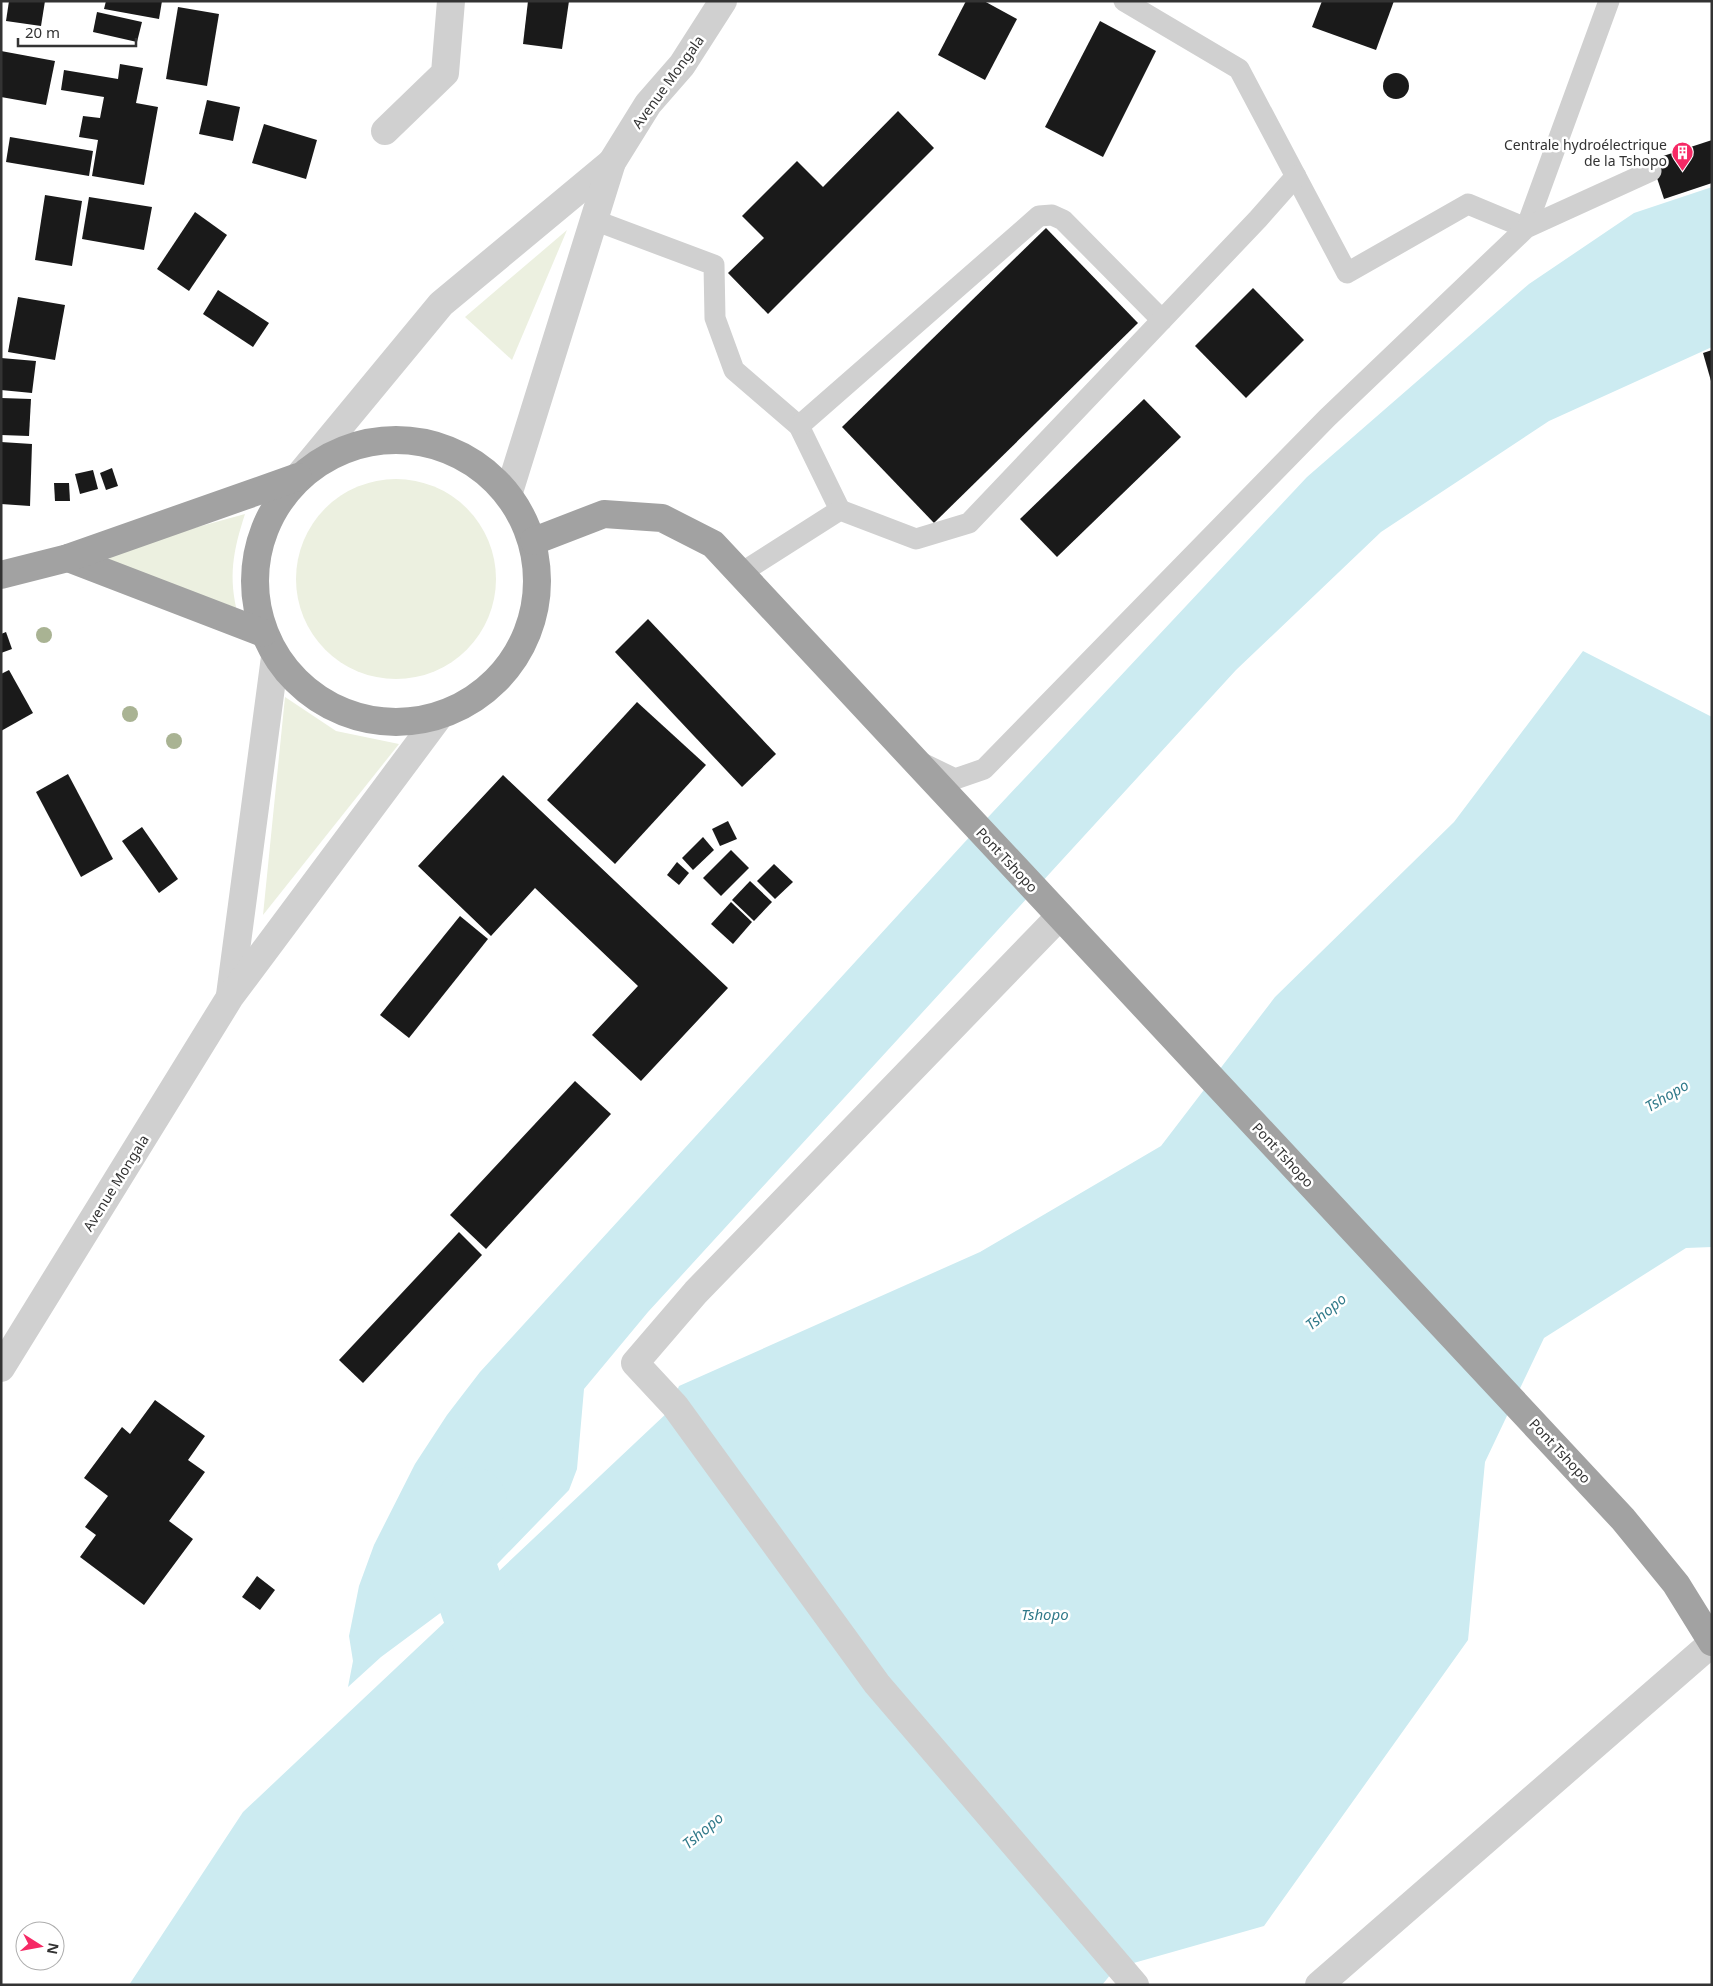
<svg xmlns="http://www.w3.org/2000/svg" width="1713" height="1986" font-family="'Noto Sans',sans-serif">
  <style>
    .green { fill: #ecf0e0 }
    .water { fill: #ccebf1 }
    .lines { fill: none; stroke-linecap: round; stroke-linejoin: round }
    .river { stroke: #ccebf1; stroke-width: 70 }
    .building { fill: #1a1a1a }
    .service { stroke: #d0d0d0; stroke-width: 21 }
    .minor { stroke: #d0d0d0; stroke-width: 28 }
    .tertiary { stroke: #d0d0d0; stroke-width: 28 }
    .trunk { stroke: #a2a2a2; stroke-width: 28 }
    .tree { fill: #a9b393 }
    .labels { text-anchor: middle; stroke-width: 5; stroke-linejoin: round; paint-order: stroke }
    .street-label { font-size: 14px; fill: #333; stroke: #fff }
    .poi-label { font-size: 14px; fill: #333; stroke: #fff; text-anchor: end }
    .water-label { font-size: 15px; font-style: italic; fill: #317a8a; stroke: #fff }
  </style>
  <rect width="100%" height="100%" fill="#fff"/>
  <g class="green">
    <path d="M567 230 512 360 465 317Z"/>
    <circle cx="396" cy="579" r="100"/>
    <path d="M245 514C233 551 228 577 238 615L109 566 110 551Z"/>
    <path d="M285 697 336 731 399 744 263 915Z"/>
  </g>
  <g class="water">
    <path d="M1712 187V347L1549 421 1381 532 1236 670 648 1312 584 1389 577 1469 569 1490 474 1588 381 1657 348 1687 353 1661 349 1636 359 1586 374 1545 415 1464 447 1415 480 1372 963 844 1307 477 1529 284 1634 213Z"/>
    <path d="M1583 651 1712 717V1247L1686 1248 1544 1338 1485 1462 1468 1640 1264 1926 1116 1968 1102 1985H129L243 1812 669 1411 679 1386 980 1252 1161 1146 1275 997 1454 822Z"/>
  </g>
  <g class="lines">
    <path class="river" d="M472 1502 452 1542 505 1689"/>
  </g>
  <g class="building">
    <path d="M9 1H45L41 26 6 21Z"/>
    <path d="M106 1H162L159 19 104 9Z"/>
    <path d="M528 1H569L562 49 523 44Z"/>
    <path d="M966 1H984L1017 19 985 80 938 55Z"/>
    <path d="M1322 1H1394L1376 50 1312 27Z"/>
    <path d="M178 7 219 14 207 86 166 79Z"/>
    <path d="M97 12 142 22 137 42 93 32Z"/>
    <path d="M1100 21 1156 51 1103 157 1045 127Z"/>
    <path d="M1 51 55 61 46 105 1 97Z"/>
    <path d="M120 64 143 68 136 103 158 107 144 185 92 176 98 140 79 137 83 116 100 118 104 97 61 90 64 70 118 79Z"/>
    <circle cx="1396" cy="86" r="13"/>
    <path d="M207 100 240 107 233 141 199 134Z"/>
    <path d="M898 111 934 148 768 314 728 273 764 238 742 216 797 161 823 187Z"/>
    <path d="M264 124 317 140 306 179 252 163Z"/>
    <path d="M10 137 93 151 89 176 6 162Z"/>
    <path d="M1712 140V183L1664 199 1651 160Z"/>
    <path d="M45 195 82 201 72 266 35 260Z"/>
    <path d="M89 197 152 207 144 250 82 239Z"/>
    <path d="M195 212 227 235 189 291 157 269Z"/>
    <path d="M1046 228 1138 323 934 523 842 427Z"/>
    <path d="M1253 288 1304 340 1246 398 1195 346Z"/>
    <path d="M218 290 269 323 253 347 203 314Z"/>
    <path d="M18 297 65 305 55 360 8 352Z"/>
    <path d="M1712 350V380L1711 381 1703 353Z"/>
    <path d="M1 358 36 361 32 393 1 390Z"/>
    <path d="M1 398 31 399 29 436 1 435Z"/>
    <path d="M1144 399 1181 437 1057 557 1020 519Z"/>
    <path d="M1 442 32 444 30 506 1 504Z"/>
    <path d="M112 468 118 486 106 490 100 473Z"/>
    <path d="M93 470 98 489 80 494 75 474Z"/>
    <path d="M54 483H69L70 501H55Z"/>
    <path d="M648 619 776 754 742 787 615 652Z"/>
    <path d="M6 632 12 649 1 653V634Z"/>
    <path d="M9 670 33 713 1 731V674Z"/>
    <path d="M637 702 706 765 615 864 547 800Z"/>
    <path d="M68 774 113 859 81 877 36 792Z"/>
    <path d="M503 775 728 988 641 1081 592 1035 638 986 535 888 491 936 418 866Z"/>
    <path d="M728 821 737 839 720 846 712 829Z"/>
    <path d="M142 827 178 879 159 893 122 841Z"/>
    <path d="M703 837 714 850 693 870 682 858Z"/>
    <path d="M731 850 749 868 721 896 703 878Z"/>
    <path d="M677 862 689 873 679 885 667 875Z"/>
    <path d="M774 864 793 882 775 899 757 881Z"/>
    <path d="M750 881 772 902 754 921 732 900Z"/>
    <path d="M731 902 752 922 733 944 711 924Z"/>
    <path d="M460 916 488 939 409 1038 380 1015Z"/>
    <path d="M575 1081 611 1114 486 1249 450 1215Z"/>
    <path d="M459 1232 482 1255 363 1383 339 1360Z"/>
    <path d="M155 1400 205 1436 188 1460 205 1472 169 1521 193 1539 144 1605 80 1557 96 1535 85 1527 108 1496 84 1478 122 1427 130 1434Z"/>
    <path d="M257 1576 275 1590 260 1610 242 1597Z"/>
  </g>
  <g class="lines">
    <g class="service">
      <path d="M1124 1 1239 69 1347 273 1468 204 1526 228 1609 1"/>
      <path d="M594 220 714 265 715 318 734 370 799 426 840 510"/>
      <path d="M799 426 1039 216 1052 215 1063 220 1162 320"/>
      <path d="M741 573 840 510 916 539 969 523 1258 219 1296 176"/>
      <path d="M924 764 955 779 984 769 1327 418 1526 228 1651 171"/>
    </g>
    <g class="minor">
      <path d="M385 131 445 73 451 1"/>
      <path d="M1060 916 696 1292 635 1363 675 1406 877 1684 1135 1985"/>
      <path d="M1319 1985 1712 1643"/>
    </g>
    <g class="tertiary">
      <path d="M298 477 441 304 612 162"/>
      <path d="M509 492 612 162 648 104 682 65 723 1"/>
      <path d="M230 995 275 657"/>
      <path d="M1 1368 230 997 438 718"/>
    </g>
    <g class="trunk">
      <circle cx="396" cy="581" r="141"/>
      <path d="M534 541 604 514 662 518 713 544 1623 1519 1676 1584 1712 1642"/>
      <path d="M68 558 263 633"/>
      <path d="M1 575 68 558 298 477"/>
    </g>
  </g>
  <g class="tree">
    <circle cx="44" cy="635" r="8"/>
    <circle cx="130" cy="714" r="8"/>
    <circle cx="174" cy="741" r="8"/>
  </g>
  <defs>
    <symbol id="building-pin" viewBox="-11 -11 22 30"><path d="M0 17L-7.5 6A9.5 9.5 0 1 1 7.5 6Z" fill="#f62965" stroke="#fff"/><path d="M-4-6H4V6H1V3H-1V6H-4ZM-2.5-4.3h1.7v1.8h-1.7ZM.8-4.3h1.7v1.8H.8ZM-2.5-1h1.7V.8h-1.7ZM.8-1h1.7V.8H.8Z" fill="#fff"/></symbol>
  </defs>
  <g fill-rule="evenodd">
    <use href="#building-pin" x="1670" y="140" width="25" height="34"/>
  </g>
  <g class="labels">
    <g class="street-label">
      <text transform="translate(668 82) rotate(-54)" y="5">Avenue Mongala</text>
      <text transform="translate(1007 860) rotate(47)" y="5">Pont Tshopo</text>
      <text transform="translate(1283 1155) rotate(47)" y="5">Pont Tshopo</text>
      <text transform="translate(116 1183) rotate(-58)" y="5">Avenue Mongala</text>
      <text transform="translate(1560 1451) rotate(47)" y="5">Pont Tshopo</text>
    </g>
    <g class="poi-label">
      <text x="1667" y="150">Centrale hydroélectrique<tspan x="1667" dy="16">de la Tshopo</tspan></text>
    </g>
    <g class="water-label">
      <text transform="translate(1667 1096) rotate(-31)" y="5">Tshopo</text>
      <text transform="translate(1326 1312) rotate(-40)" y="5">Tshopo</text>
      <text x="1045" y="1620">Tshopo</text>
      <text transform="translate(703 1831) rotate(-40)" y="5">Tshopo</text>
    </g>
  </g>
  <rect width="1713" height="1986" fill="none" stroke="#333333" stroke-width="5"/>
  <g transform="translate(40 1946) rotate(101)"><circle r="24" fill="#ffffff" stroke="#adadad"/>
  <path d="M0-4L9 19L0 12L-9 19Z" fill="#f62965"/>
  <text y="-8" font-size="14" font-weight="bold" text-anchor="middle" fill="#333333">N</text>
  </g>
  <path d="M18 38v8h118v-8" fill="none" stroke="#333333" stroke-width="2.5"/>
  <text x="25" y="38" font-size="15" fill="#333333" stroke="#ffffff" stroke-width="4" paint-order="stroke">20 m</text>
</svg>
